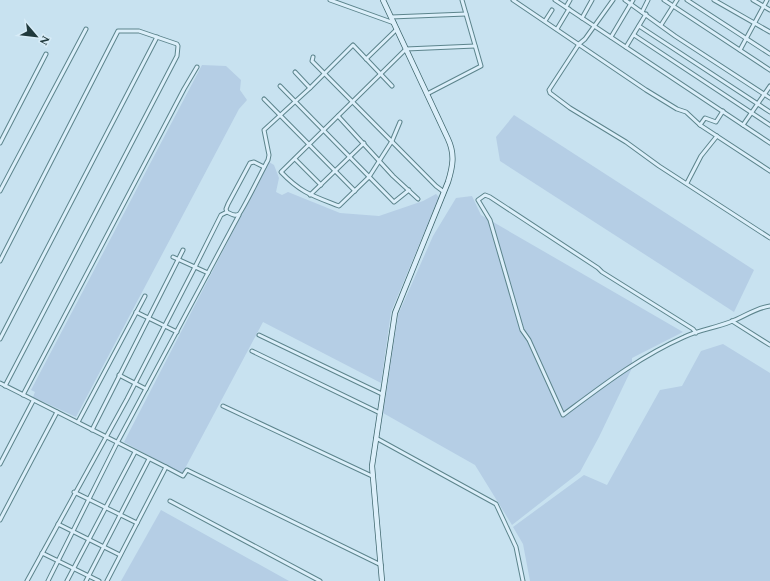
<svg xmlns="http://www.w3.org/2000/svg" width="770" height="581" font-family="Spectral,serif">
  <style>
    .farmland { fill: #b5cee5 }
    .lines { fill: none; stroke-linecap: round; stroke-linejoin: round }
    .minor-casing { stroke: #5c848c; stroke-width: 5 }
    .secondary-casing { stroke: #3f676e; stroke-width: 6 }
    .minor { stroke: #dceffa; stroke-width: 3 }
    .secondary { stroke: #dceffa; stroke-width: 4.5 }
  </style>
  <rect width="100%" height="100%" fill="#c8e2f0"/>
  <g class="farmland">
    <path d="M202 65 226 66 241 80 240 90 247 100 239 109 76 417 33 397 35 392 31 390Z"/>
    <path d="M514 115 754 270 734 312 500 161 496 137Z"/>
    <path d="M269 162 274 165 279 178 276 192 282 195 288 192 340 213 379 216 423 201 436 194 439 197 391 312 381 383 263 322 182 474 124 442Z"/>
    <path d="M472 196 481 215 683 332 632 358V368L599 437 580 472 512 525 475 465 383 413 398 315 433 236 456 198Z"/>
    <path d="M723 344 770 373V581H530L523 544 513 527 584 475 607 485 660 390 682 386 701 351Z"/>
    <path d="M161 510 289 581H121Z"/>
  </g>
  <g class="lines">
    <defs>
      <g id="minor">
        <path d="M330 0 394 23"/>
        <path d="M513 0 646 90 677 109 686 112 700 125 770 171"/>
        <path d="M555 0 770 143"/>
        <path d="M613 0 585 39 579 44 549 90 550 93 570 108 626 142 659 166 770 238"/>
        <path d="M625 0 675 36 770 98"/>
        <path d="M664 0 770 70"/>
        <path d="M687 0 770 54"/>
        <path d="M714 0 770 32"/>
        <path d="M753 0 770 10"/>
        <path d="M566 7 570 0"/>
        <path d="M642 12 648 0"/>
        <path d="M391 17 466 14"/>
        <path d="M582 18 592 0"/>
        <path d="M545 21 552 10"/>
        <path d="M661 25 677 0"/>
        <path d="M639 26 770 112"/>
        <path d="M557 29 569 9"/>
        <path d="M634 35 770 125"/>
        <path d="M611 37 633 0"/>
        <path d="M626 47 646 14"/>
        <path d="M740 50 767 0"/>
        <path d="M313 57 312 61 436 186 444 192"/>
        <path d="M366 59 397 29"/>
        <path d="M295 72 310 88"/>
        <path d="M280 86 394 202 409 190"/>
        <path d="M427 94 481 66 462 0"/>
        <path d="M264 99 355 191"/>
        <path d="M338 116 393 176 418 199"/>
        <path d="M400 122 392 141 369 177 339 206C313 196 301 193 281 172L406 49 475 46"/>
        <path d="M700 125 705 118 716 122 723 111"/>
        <path d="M743 125 770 86"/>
        <path d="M0 143 46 54"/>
        <path d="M295 159 321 185"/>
        <path d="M687 183 701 156 717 136"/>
        <path d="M0 191 86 29"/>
        <path d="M310 195 364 143"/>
        <path d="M227 212 226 209 228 204 250 163 254 162 264 167"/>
        <path d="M173 257 195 267 221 215 227 212C231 214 235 217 239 214 242 212 264 167 268 160L269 155 264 130 310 88 353 45 392 86"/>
        <path d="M0 261 118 31H139L177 44 178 46 177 56 5 386"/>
        <path d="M136 312 177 332"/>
        <path d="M732 321 770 345"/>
        <path d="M696 333 693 329 602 272 598 268 490 197 485 195 478 200 490 220 522 330 529 340 563 415C602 386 639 357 684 337 698 330 715 328 730 322 744 317 755 308 770 306"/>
        <path d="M259 335 382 394"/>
        <path d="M0 339 157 37"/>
        <path d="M252 351 380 413"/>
        <path d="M119 375 146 389"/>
        <path d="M0 383 166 467 107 581"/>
        <path d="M23 395 184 89 197 67"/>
        <path d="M223 406 372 476"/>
        <path d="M78 422 145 296"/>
        <path d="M92 430 183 250"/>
        <path d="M376 438 496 504 516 547 523 581"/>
        <path d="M0 464 33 401"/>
        <path d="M166 467 183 476 187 470 381 565"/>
        <path d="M74 492 137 523"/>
        <path d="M170 501 320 581"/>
        <path d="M0 520 57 412"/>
        <path d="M58 524 120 555"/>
        <path d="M42 553 99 581"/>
        <path d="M27 581 127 399 195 267 208 273"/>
        <path d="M48 581 117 443 239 215"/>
        <path d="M67 581 135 452"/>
        <path d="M86 581 149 459"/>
      </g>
      <path id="secondary" d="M382 581 372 466 395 313 448 182C453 166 455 154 448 139L383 0"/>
    </defs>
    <use href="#minor" class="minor-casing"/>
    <use href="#secondary" class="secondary-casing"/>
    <use href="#minor" class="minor"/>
    <use href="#secondary" class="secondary"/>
  </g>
  <g transform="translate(36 36) rotate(118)" stroke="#d8ecf7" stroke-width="3" paint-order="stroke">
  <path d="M0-3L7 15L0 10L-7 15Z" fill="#20393c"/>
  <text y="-6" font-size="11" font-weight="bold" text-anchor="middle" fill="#20393c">N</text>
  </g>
</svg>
